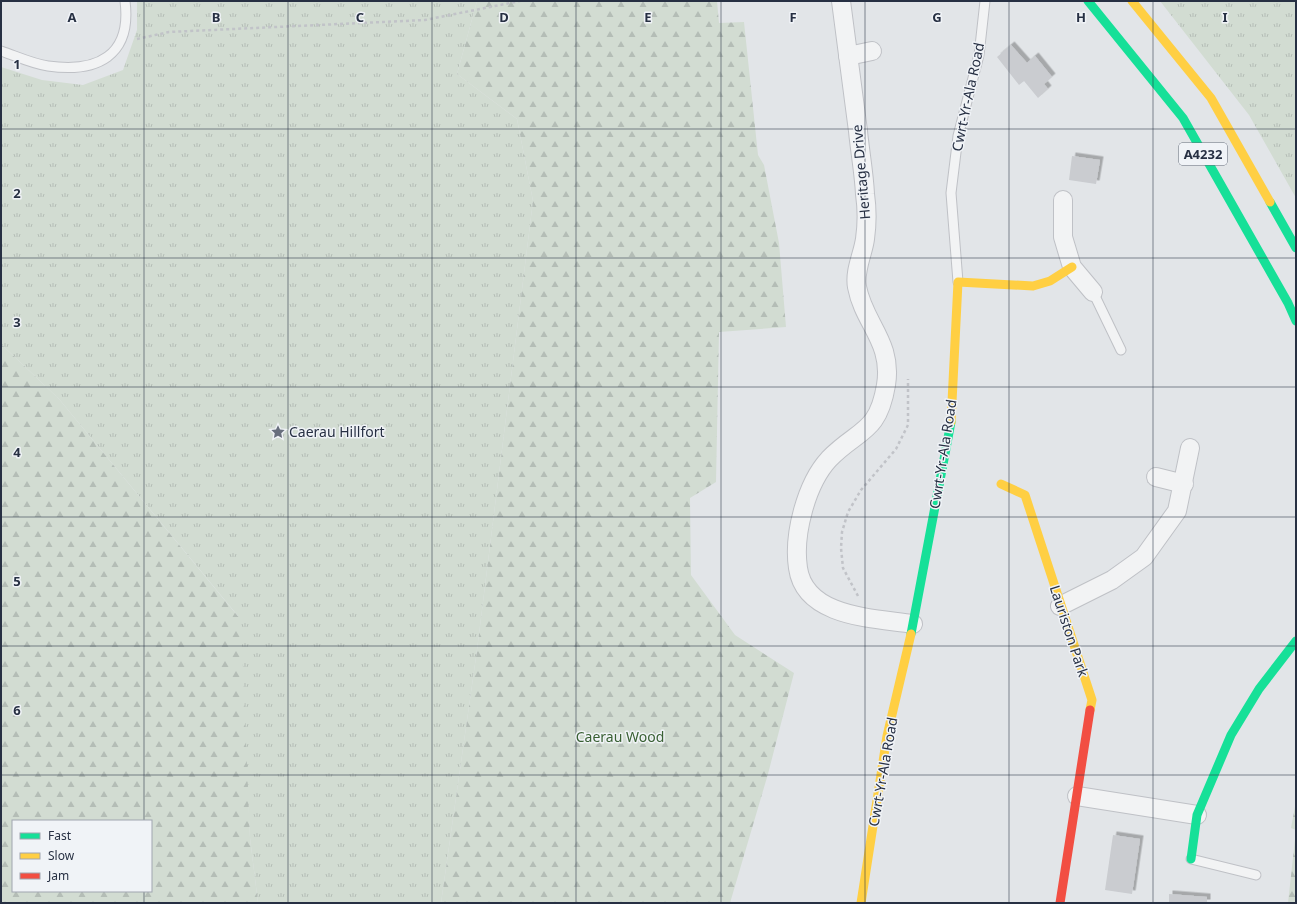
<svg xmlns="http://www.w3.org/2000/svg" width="1297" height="904" font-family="'Noto Sans',sans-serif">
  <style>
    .grass { fill: url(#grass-tufts) }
    .forest { fill: url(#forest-firs); fill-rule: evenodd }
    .building { fill: #caccd0; filter: url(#shadow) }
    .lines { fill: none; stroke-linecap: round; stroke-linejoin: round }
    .lane-casing { stroke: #bfc1c6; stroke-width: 11 }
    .street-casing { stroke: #bfc1c6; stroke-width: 20 }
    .path { stroke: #c1c3c8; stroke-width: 2.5; stroke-dasharray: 3 3; stroke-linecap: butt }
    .lane { stroke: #f2f3f4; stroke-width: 9 }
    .street { stroke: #f2f3f4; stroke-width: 18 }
    .fast { stroke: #16e098; stroke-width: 9 }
    .slow { stroke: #ffcf43; stroke-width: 9 }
    .jam { stroke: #f24e42; stroke-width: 9 }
    .grid { fill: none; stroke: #273043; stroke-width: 1; stroke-opacity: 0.55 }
    .labels { text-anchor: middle; stroke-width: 3; stroke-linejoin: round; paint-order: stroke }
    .shield { fill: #f0f3f7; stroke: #636a79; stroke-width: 1 }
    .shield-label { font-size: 13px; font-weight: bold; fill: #273043 }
    .street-label { font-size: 14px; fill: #273043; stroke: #f0f3f7 }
    .poi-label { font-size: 14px; fill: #273043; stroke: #f0f3f7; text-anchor: start }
    .park-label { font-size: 14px; fill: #396033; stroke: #f0f3f7 }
    .grid-label { font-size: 13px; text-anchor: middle; font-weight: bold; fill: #273043; stroke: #f0f3f7; stroke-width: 3; stroke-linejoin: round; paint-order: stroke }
  </style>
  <defs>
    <pattern id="grass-tufts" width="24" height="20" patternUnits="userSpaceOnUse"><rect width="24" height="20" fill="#d2dcd2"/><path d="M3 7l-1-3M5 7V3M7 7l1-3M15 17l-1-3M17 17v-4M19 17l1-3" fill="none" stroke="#b4bdb6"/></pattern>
    <pattern id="forest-firs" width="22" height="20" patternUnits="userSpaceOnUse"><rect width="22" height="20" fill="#d2dcd2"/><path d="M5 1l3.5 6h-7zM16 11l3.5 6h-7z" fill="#b4bdb6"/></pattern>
    <filter id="shadow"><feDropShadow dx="3.5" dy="-3.5" stdDeviation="0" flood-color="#0004"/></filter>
  </defs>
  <rect width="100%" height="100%" fill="#e2e5e8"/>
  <g class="grass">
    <path d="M137 1H477L457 74 517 119 533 201 477 650 441 903H258L250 838 238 616 59 399 1 344V67L42 80 83 85 123 70 137 30Z"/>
    <path d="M1160 1H1296V198L1249 115Z"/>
  </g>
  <g class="forest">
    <path d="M477 1H717L719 23 744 22 758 155 764 165 779 243 786 327 719 332 716 482 690 498 691 575 735 635 794 673 768 774 730 903H441L477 650 533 201 517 119 457 74Z"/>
    <path d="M1 344 59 399 241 620 250 838 258 903H1ZM13 821H151V891H13Z"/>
    <path d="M1296 801V903H1288L1296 830 1291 828Z"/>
  </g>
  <g class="building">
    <path d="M1011 45 1027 63 1035 56 1052 77 1044 84 1048 89 1038 98 1024 81 1019 85 997 57Z"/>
    <path d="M1072 156 1100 160 1096 184 1069 180Z"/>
    <path d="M1113 835 1140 839 1132 894 1105 890Z"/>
    <path d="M1169 894 1207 897V903H1169Z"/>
  </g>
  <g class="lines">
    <defs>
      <g id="lane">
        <path d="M1 51C16 56 33 64 48 66 97 73 132 56 125 1"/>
        <path d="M958 282 951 193 958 136 979 55 985 1"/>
        <path d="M1093 292 1121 350"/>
        <path d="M1191 859 1256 875"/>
      </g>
      <g id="street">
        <path d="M841 1C847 44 852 88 858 131 860 152 864 173 865 194 867 208 867 225 865 239 863 254 854 271 857 287 864 324 893 342 886 385 878 434 858 429 829 459 806 484 793 535 798 568 805 618 875 618 913 624"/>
        <path d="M848 56 872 51"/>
        <path d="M1063 200V237L1072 267 1093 292"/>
        <path d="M1156 477 1184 484"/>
        <path d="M1060 606 1112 580 1144 557 1177 511 1190 448"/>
        <path d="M1077 796 1197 815"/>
      </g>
    </defs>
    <use href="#lane" class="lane-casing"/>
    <use href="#street" class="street-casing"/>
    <g class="path">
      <path d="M137 39 169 32 425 20 520 1"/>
      <path d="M858 596 843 568 841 548 842 532 848 512 861 490 896 449 908 425V379"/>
    </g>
    <use href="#lane" class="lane"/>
    <use href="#street" class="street"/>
    <g class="fast">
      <path d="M1088 1 1183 118 1288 303 1296 321"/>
      <path d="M1270 202 1296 248"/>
      <path d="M911 634 951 422"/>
      <path d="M1191 859 1197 815 1231 735 1259 689 1296 641"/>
    </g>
    <g class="slow">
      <path d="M1132 1 1211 98 1270 202"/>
      <path d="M951 422 958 282 1033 286 1050 281 1072 267"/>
      <path d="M1001 484 1025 495 1092 700 1090 710"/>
      <path d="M861 903 887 736 911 634"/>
    </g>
    <path class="jam" d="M1060 903 1090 710"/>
  </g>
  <path class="grid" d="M144 1V821M288 1V903M432 1V903M576 1V903M721 1V903M865 1V903M1009 1V903M1153 1V903M1 129H1296M1 258H1296M1 387H1296M1 517H1296M1 646H1296M1 775H1296M144 891V903"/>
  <defs>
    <symbol id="sight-bare" viewBox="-9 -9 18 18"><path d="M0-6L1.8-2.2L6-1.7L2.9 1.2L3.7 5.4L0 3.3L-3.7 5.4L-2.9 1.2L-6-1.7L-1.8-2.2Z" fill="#686f7d" stroke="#f0f3f7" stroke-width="2.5" paint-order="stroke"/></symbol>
  </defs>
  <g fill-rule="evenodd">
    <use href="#sight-bare" x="268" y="422" width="20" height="20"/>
  </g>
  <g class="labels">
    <rect class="shield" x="1179" y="143" width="48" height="22" rx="3"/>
    <g class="shield-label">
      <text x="1203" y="159">A4232</text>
    </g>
    <g class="street-label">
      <text transform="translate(968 97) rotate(-78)" y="5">Cwrt-Yr-Ala Road</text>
      <text transform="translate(861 172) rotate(-95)" y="5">Heritage Drive</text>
      <text transform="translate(943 454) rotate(-81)" y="5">Cwrt-Yr-Ala Road</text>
      <text transform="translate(1069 631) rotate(72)" y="5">Lauriston Park</text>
      <text transform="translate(883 772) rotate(-80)" y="5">Cwrt-Yr-Ala Road</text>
    </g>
    <g class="poi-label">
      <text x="289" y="437">Caerau Hillfort</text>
    </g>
    <g class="park-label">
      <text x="620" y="742">Caerau Wood</text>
    </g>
  </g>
  <g class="grid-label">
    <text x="72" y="22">A</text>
    <text x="216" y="22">B</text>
    <text x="360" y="22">C</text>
    <text x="504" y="22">D</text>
    <text x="648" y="22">E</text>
    <text x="793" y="22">F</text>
    <text x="937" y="22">G</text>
    <text x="1081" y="22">H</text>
    <text x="1225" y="22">I</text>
    <text x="17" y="69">1</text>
    <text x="17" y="198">2</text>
    <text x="17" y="327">3</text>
    <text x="17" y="457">4</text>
    <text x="17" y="586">5</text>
    <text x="17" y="715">6</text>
  </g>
  <rect width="1297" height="904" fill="none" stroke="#273043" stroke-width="4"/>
  <rect x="12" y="820" width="140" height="72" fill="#f0f3f7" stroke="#a0a5af"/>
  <rect x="20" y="833" width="20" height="6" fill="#16e098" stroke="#a0a5af"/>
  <text x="48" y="840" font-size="12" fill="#273043">Fast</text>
  <rect x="20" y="853" width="20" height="6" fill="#ffcf43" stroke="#a0a5af"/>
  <text x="48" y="860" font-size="12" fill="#273043">Slow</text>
  <rect x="20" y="873" width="20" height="6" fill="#f24e42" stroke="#a0a5af"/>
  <text x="48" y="880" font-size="12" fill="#273043">Jam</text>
</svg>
